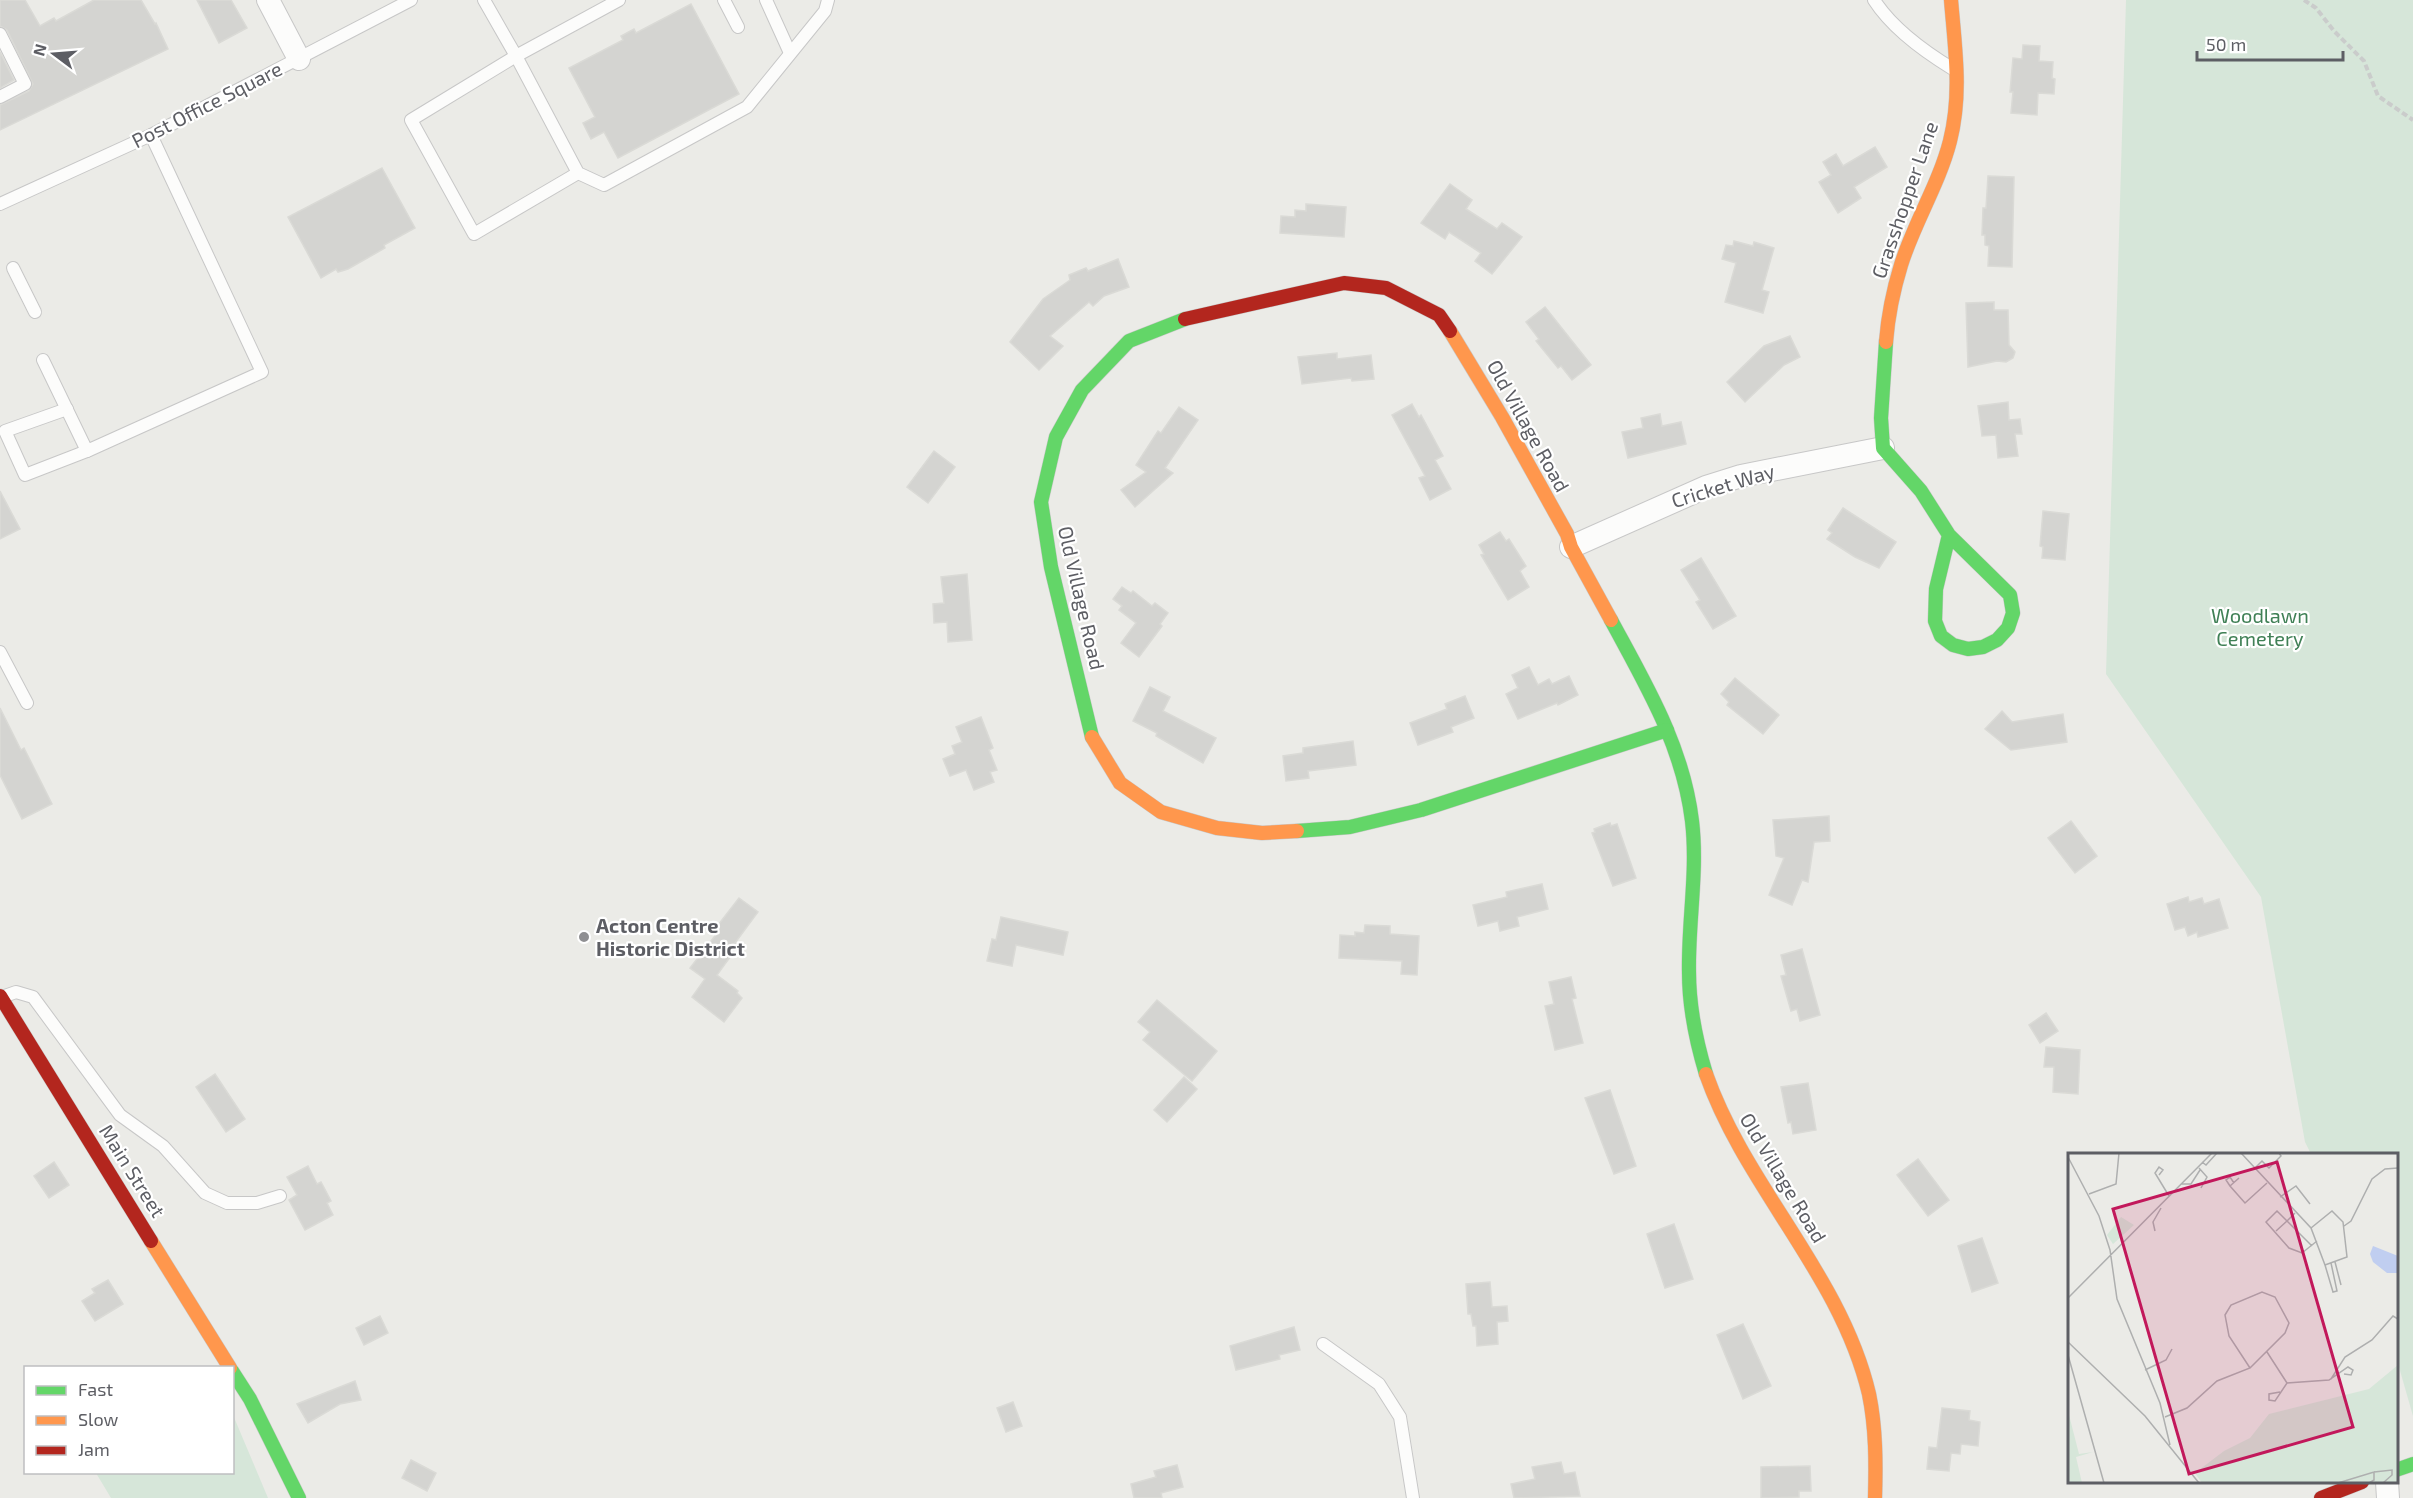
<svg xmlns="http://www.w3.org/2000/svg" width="2413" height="1498" font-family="'Exo 2',sans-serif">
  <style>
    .green { fill: #d6e6d9 }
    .building { fill: #d4d4d1; stroke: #dadad6; stroke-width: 1.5 }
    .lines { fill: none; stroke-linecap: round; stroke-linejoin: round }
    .lane-casing { stroke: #c7c7c7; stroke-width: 14 }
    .street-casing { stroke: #c7c7c7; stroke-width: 24 }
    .fast-casing { stroke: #c9c9c9; stroke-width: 15 }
    .slow-casing { stroke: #c9c9c9; stroke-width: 15 }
    .jam-casing { stroke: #c9c9c9; stroke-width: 15 }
    .path { stroke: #cacccb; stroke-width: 4; stroke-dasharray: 6 3; stroke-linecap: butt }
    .lane { stroke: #fcfcfb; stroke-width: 12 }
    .street { stroke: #fcfcfb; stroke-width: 22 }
    .fast { stroke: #63d668; stroke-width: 14 }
    .slow { stroke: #ff974d; stroke-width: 14 }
    .jam { stroke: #b3261e; stroke-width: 14 }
    .poi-dot { fill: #8f8f92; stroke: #fff; stroke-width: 2 }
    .labels { text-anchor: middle; stroke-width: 4.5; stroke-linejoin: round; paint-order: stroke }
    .street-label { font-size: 20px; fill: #5d5e64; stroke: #fff }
    .park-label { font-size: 20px; fill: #408056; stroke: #fff }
    .poi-label { font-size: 20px; font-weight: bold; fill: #5d5e64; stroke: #fff; text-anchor: start }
    .inset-road { fill: none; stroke: #aeafaf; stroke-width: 1.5 }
    .view { fill: #c2185b; fill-opacity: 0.15; stroke: #c2185b; stroke-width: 3 }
    .inset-edge { fill: none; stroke: #5d5e64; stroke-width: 3 }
  </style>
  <rect width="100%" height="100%" fill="#ebebe7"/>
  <g class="green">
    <path d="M2126 0H2413V1416L2397 1360 2396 1154H2311L2305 1142 2261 897 2106 674Z"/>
    <path d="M233 1415 268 1498H111L96 1473 232 1472Z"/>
  </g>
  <g class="building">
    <path d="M0 0H25L40 26 54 18 56 21 94 0H141L155 24 156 23 168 49 0 130V105L29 91 33 84 7 30 0 26Z"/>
    <path d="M197 0H231L247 28 219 43Z"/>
    <path d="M691 4 739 94 618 158 604 132 591 139 583 123 595 117 569 68 623 40 621 36 634 29 636 33Z"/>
    <path d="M2023 45 2040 46 2039 61 2053 62 2052 78 2055 79 2054 94 2038 93 2037 115 2011 113 2013 92H2010L2013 58 2022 59Z"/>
    <path d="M0 52 14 80 0 88Z"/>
    <path d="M1875 147 1887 167 1854 187 1861 198 1838 213 1819 182 1831 175 1823 162 1836 154 1843 166Z"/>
    <path d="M382 168 415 228 384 245 385 248 348 269 338 272 336 269 321 278 288 217Z"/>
    <path d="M1988 176 2014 177 2012 267 1988 266 1989 246 1985 245V235H1982L1983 208H1986Z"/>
    <path d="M1450 184 1472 200 1466 209 1497 229 1502 223 1522 237 1492 274 1475 261 1481 253 1449 232 1445 239 1421 223Z"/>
    <path d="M1306 204 1346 207 1344 237 1280 233 1281 216 1295 217V210L1306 211Z"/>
    <path d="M1734 241 1753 246 1754 242 1774 248 1762 290 1769 292 1763 313 1725 302 1736 263 1722 259 1726 245 1733 246Z"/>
    <path d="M1118 259 1129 287 1104 296 1093 306 1089 302 1050 336 1063 346 1039 370 1010 342 1043 299 1070 280 1069 275 1086 268 1088 271Z"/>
    <path d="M1994 302V310H2008L2009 345 2015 352 2013 358 2006 362 1997 361 1968 367 1966 303Z"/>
    <path d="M1545 307 1591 365 1572 380 1561 366 1558 368 1536 341 1539 339 1526 322Z"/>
    <path d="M1790 336 1800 357 1784 365 1745 402 1727 382 1764 346Z"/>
    <path d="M1337 353V359L1371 355 1374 379 1352 381 1351 378 1302 384 1298 357Z"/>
    <path d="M2008 402 2009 420 2020 419 2022 434H2015L2018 456 1998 458 1996 435 1982 436 1978 406Z"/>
    <path d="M1412 404 1419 417 1421 415 1443 456 1435 460 1451 489 1430 500 1419 478 1425 476 1392 415Z"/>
    <path d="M1179 407 1198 420 1165 468 1173 473 1135 507 1121 490 1146 472 1136 465 1158 431 1161 433Z"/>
    <path d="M1660 414 1662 426 1681 422 1686 444 1628 458 1622 432 1643 428 1641 418Z"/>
    <path d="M934 451 955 467 928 503 907 487Z"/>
    <path d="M0 491 20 529 0 539Z"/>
    <path d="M1843 508 1896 542 1879 568 1855 557 1827 539 1832 533 1828 530Z"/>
    <path d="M2043 511 2069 514 2065 560 2042 558 2043 547 2040 546Z"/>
    <path d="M1500 532 1506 541 1509 539 1526 566 1520 571 1529 587 1508 600 1481 555 1484 554 1479 545Z"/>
    <path d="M1701 558 1736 616 1713 629 1696 602 1700 600 1681 570Z"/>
    <path d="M967 574 972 640 948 642 947 622 934 623 933 604 944 603 941 577Z"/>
    <path d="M1122 587 1131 593 1133 591 1152 606 1155 603 1168 613 1160 624 1162 626 1139 657 1121 643 1136 623 1119 610 1122 606 1113 599Z"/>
    <path d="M1529 667 1538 685 1549 679 1552 684 1569 676 1578 695 1558 705 1557 703 1518 719 1506 694 1518 688 1512 675Z"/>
    <path d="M1735 678 1779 715 1763 734 1727 705 1729 702 1721 694Z"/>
    <path d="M1150 687 1170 697 1163 711 1216 738 1203 763 1156 736 1157 733 1133 721Z"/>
    <path d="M1465 696 1474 718 1451 727 1453 732 1418 745 1410 723 1447 709 1445 704Z"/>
    <path d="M0 708 21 750 24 748 52 804 22 819 0 775Z"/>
    <path d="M2002 711 2012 722 2063 714 2067 742 2011 750 1985 729Z"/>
    <path d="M981 717 993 748 989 750 997 770 990 772 994 782 974 790 966 770 950 776 943 759 955 754 952 746 962 742 956 727Z"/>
    <path d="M1353 741 1356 765 1308 771 1309 778 1286 781 1283 756 1303 753V748Z"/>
    <path d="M1829 816 1830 841 1814 842 1808 882 1802 880 1792 905 1769 895 1784 858 1776 856 1773 820Z"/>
    <path d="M2071 821 2097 856 2075 873 2048 838Z"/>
    <path d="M1610 823 1611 826 1617 824 1636 878 1613 886 1592 833 1595 832 1594 829Z"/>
    <path d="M1542 884 1548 909 1517 917 1519 926 1500 931 1498 921 1478 926 1473 905 1507 897 1506 892Z"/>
    <path d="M2188 897 2189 902 2202 898 2204 904 2219 899 2228 928 2198 937 2197 932 2188 936 2185 927 2175 930 2167 904Z"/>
    <path d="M739 898 758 912 735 943 738 946 717 975 738 991 737 993 742 998 724 1022 692 997 705 979 690 968 718 932 715 929Z"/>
    <path d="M1001 917 1068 932 1063 955 1016 945 1012 966 987 961 992 939 996 940Z"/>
    <path d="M1365 925 1390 926V934L1419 936 1417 975 1401 974 1402 961 1339 958 1340 935 1355 936V932L1364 933Z"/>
    <path d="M1802 949 1820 1015 1800 1021 1797 1009 1791 1011 1781 976 1786 975 1781 955Z"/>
    <path d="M1571 977 1576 998 1572 999 1583 1043 1555 1050 1545 1006 1554 1004 1549 982Z"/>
    <path d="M1157 1000 1217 1051 1192 1081 1143 1040 1150 1032 1138 1022Z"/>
    <path d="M2046 1013 2058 1031 2040 1043 2029 1025Z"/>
    <path d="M2046 1047 2080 1050 2078 1094 2053 1092 2054 1067H2044Z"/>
    <path d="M215 1074 245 1119 226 1132 196 1087Z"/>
    <path d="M1184 1077 1197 1089 1167 1122 1154 1110Z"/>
    <path d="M1808 1083 1816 1130 1793 1134 1791 1122 1788 1123 1781 1087Z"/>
    <path d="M1610 1090 1636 1166 1614 1174 1585 1098Z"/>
    <path d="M1918 1159 1949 1200 1928 1216 1897 1175Z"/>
    <path d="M54 1162 69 1185 49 1198 34 1176Z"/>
    <path d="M308 1166 317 1184 321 1182 331 1201 327 1203 333 1215 305 1230 289 1200 297 1195 287 1177Z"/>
    <path d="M1674 1224 1693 1279 1665 1288 1647 1234Z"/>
    <path d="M1982 1238 1998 1283 1972 1292 1958 1246Z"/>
    <path d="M108 1280 123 1304 95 1321 82 1301 95 1293 92 1289Z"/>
    <path d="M1490 1282 1492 1307 1507 1306 1508 1321 1497 1322 1498 1344 1477 1346 1476 1326H1473L1471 1314H1468L1466 1284Z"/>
    <path d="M380 1316 388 1333 364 1345 356 1328Z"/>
    <path d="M1743 1324 1771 1386 1743 1399 1717 1335Z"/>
    <path d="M1294 1327 1300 1350 1279 1355 1280 1359 1236 1370 1230 1346Z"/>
    <path d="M355 1381 361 1400 340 1404 308 1423 297 1404Z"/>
    <path d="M1013 1402 1022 1426 1006 1432 997 1408Z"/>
    <path d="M1942 1408 1970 1411 1969 1420 1980 1422 1978 1446 1961 1444 1960 1454 1951 1453 1949 1471 1927 1469 1929 1447 1937 1448Z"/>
    <path d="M411 1460 436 1473 427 1491 402 1478Z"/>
    <path d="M1561 1462 1564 1474 1575 1472 1580 1496 1514 1498 1511 1484 1535 1479 1532 1467Z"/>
    <path d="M1177 1465 1183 1487 1161 1493 1162 1498H1134L1131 1484 1156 1477 1154 1471Z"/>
    <path d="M1810 1466 1811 1491H1799V1497L1761 1498V1467Z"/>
  </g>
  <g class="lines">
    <defs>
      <g id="lane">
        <path d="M484 0 516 56 411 120 474 234 578 173"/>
        <path d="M619 0 516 56 578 173 604 185 747 107 825 11 828 0"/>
        <path d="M724 0 738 27"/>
        <path d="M766 0 790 53"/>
        <path d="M1874 0C1892 28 1925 52 1953 69"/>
        <path d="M0 34 25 84 0 97"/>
        <path d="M0 204 151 135 411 0"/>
        <path d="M13 268 35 312"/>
        <path d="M43 360 87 451 262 372 151 135"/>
        <path d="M67 409 5 431 25 475 87 451"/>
        <path d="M0 652 27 703"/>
        <path d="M2 997 16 992 33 997 120 1115 163 1146 205 1193 227 1203H257L280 1196"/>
        <path d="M1323 1344 1379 1384 1400 1417 1413 1498"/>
      </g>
      <g id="street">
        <path d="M268 0 299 59"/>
        <path d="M1571 547 1706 487 1741 476 1883 448"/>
        <path d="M2387 1482 2388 1498"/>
      </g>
      <g id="fast">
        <path d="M1886 342 1881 418 1883 448 1921 491 1949 535 2010 595 2013 613 2008 628 1997 640 1983 647 1968 649 1953 645 1941 636 1935 621 1936 589 1949 535"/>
        <path d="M1611 620C1646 685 1683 746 1692 821 1698 871 1688 922 1689 972 1689 1007 1696 1041 1706 1074"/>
        <path d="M1092 737 1051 567 1041 502 1056 437 1082 390 1129 341 1185 319"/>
        <path d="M1297 831 1350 827 1421 810 1667 730"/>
        <path d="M232 1371 250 1399 299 1498"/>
        <path d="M2396 1470 2413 1464"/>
      </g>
      <g id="slow">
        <path d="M1450 331 1502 417 1567 534 1571 547 1611 620"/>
        <path d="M1886 342C1888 316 1893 291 1901 265 1914 223 1939 184 1950 141 1962 93 1955 49 1951 0"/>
        <path d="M1092 737 1120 783 1161 812 1217 828 1262 833 1297 831"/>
        <path d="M1706 1074C1746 1188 1841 1275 1869 1394 1876 1428 1876 1463 1875 1498"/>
        <path d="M151 1241 230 1368"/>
      </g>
      <g id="jam">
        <path d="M1185 319 1344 283 1386 288 1439 315 1450 331"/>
        <path d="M0 996 151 1241"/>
        <path d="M2321 1498 2362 1482"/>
      </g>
    </defs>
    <use href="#lane" class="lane-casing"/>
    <use href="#street" class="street-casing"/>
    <use href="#fast" class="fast-casing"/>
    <use href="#slow" class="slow-casing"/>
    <use href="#jam" class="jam-casing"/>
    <path class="path" d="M2304 0 2316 8 2334 31 2364 61 2378 96 2413 120"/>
    <use href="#lane" class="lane"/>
    <use href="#street" class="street"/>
    <use href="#fast" class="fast"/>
    <use href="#slow" class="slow"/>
    <use href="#jam" class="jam"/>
  </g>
  <circle class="poi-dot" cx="584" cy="937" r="6"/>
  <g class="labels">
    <g class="street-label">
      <text transform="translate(207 105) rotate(-27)" y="7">Post Office Square</text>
      <text transform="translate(1905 200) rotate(-71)" y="7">Grasshopper Lane</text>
      <text transform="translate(1528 426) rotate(61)" y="7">Old Village Road</text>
      <text transform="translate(1723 486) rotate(-17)" y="7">Cricket Way</text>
      <text transform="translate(1081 598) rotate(77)" y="7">Old Village Road</text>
      <text transform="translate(132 1171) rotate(58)" y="7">Main Street</text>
      <text transform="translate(1783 1178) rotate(59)" y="7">Old Village Road</text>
    </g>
    <g class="park-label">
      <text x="2260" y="623">Woodlawn<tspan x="2260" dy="23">Cemetery</tspan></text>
    </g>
    <g class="poi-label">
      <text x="596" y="933">Acton Centre<tspan x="596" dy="23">Historic District</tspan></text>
    </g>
  </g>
  <g transform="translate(2068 1153)">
    <rect width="330" height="330" fill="#ebebe7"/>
    <path d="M53 64 66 72 45 91 39 82ZM330 212V330H134L127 320 156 298 182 285 201 261 301 236ZM0 258 11 301 25 299 8 304 14 330H0Z" fill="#d6e6d9"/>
    <path d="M305 93 330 103V120H319L305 109 302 101Z" fill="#c0cef0"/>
    <path class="inset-road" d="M173 0 243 75 257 112 279 104 275 69 264 58 243 75M0 4 31 63 42 97 49 146 92 250 102 292M134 9 138 12 149 0M131 15 139 24 133 35M186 16 194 8 201 15 213 3 211 0M91 22 95 17 91 14 87 20 101 43M171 25 162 33 177 50 199 30M113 31H123L132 17M162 33 158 27 162 24 166 30M21 41 48 31 51 0M212 44 228 33 242 51M227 60 219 68 209 58 198 69 221 95 234 100 249 88M276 73 283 68 304 26 317 16 330 15M87 78 85 69 93 55M208 78 219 68 244 93M267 109 273 132M257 112 265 139 269 138 263 110M0 145 144 0M0 189 77 263 131 330M199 199 219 230M0 202 36 330M77 217 98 207 104 196M263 226 277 204 304 187 325 163 330 166M212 239 201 241V247L207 248 219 230 261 227 280 214 285 217 283 222 276 221M97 264 119 255 149 228 182 215 161 183 157 162 163 152 194 139 207 144 221 170 217 180 182 215M306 319 324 317V322L315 330M270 330 306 319V327L301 330"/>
    <path class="view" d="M209 9 285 274 121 321 45 56Z"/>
    <rect width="330" height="330" class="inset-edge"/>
  </g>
  <rect x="24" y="1366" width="210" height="108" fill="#ffffff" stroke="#bebfc1" stroke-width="1.5"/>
  <rect x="36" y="1386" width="30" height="9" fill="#63d668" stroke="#bebfc1" stroke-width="1.5"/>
  <text x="78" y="1396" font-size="18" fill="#5d5e64">Fast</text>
  <rect x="36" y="1416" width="30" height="9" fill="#ff974d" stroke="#bebfc1" stroke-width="1.5"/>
  <text x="78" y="1426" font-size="18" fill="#5d5e64">Slow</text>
  <rect x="36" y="1446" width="30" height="9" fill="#b3261e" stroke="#bebfc1" stroke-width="1.5"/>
  <text x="78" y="1456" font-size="18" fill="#5d5e64">Jam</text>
  <g transform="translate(54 54) rotate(286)" stroke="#ffffff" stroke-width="4.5" paint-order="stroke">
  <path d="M0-4.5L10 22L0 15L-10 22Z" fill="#5d5e64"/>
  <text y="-9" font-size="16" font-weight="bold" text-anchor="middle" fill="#5d5e64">N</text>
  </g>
  <path d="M2197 51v9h146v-9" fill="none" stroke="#5d5e64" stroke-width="3"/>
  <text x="2206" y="51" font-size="18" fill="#5d5e64" stroke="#ffffff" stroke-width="4.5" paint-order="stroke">50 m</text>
</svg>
